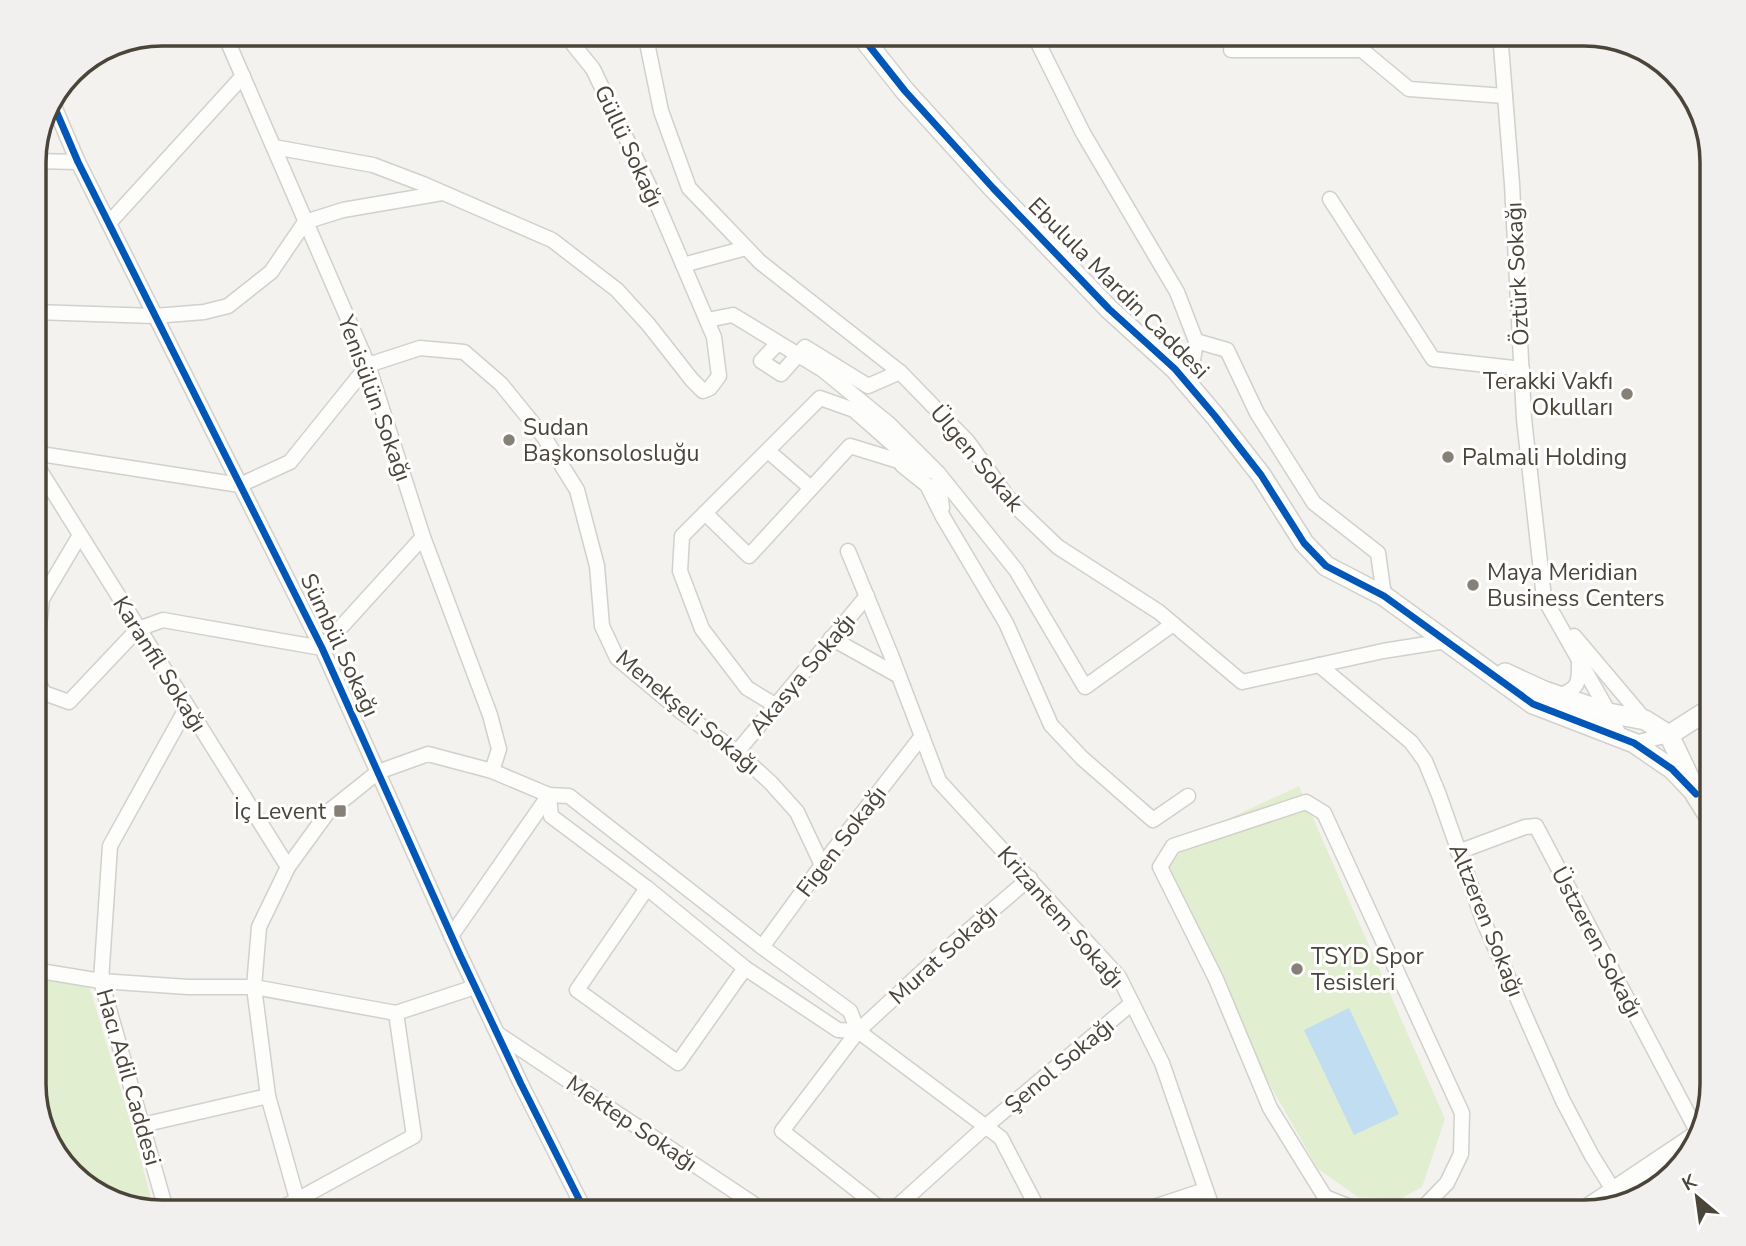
<svg xmlns="http://www.w3.org/2000/svg" width="1746" height="1246" font-family="'Nunito Sans',sans-serif">
  <style>
    .green { fill: #e1eecf }
    .water { fill: #c0ddf1 }
    .lines { fill: none; stroke-linecap: round; stroke-linejoin: round }
    .minor-casing { stroke: #d2d0cb; stroke-width: 17 }
    .tertiary-casing { stroke: #d2d0cb; stroke-width: 22 }
    .secondary-casing { stroke: #d3cfc5; stroke-width: 24 }
    .minor { stroke: #fdfdfc; stroke-width: 14 }
    .tertiary { stroke: #fdfdfc; stroke-width: 19 }
    .secondary { stroke: #f7f6f1; stroke-width: 21 }
    .cycleway-casing { stroke: #fff; stroke-width: 11 }
    .cycleway { stroke: #0057b8; stroke-width: 7 }
    .poi-dot { fill: #868178; stroke: #fff; stroke-width: 2.5 }
    .labels { text-anchor: middle; stroke-width: 6; stroke-linejoin: round; paint-order: stroke }
    .street-label { font-size: 23px; fill: #4b4439; stroke: #fff }
    .poi-label { font-size: 23px; fill: #4b4439; stroke: #fff; text-anchor: start }
    .rim { fill: none; stroke: #4b4439; stroke-width: 3.5 }
  </style>
  <rect width="100%" height="100%" fill="#f4f2ee"/>
  <g class="green">
    <path d="M1299 786 1445 1119 1422 1187 1400 1199 1358 1197 1318 1169 1271 1087 1159 851Z"/>
    <path d="M34 978 89 986 134 1133 154 1210 84 1187 47 1142 34 1093Z"/>
  </g>
  <path class="water" d="M1349 1008 1399 1114 1354 1135 1304 1030Z"/>
  <g class="lines">
    <defs>
      <g id="minor">
        <path d="M224 33 368 365 423 537 490 715 499 749 492 771"/>
        <path d="M645 33 661 111 689 188 760 262 900 372 968 442 1011 502 1058 547 1159 612 1242 682 1383 651 1446 641"/>
        <path d="M1033 33 1083 133 1177 292 1196 341 1189 386"/>
        <path d="M1500 33 1512 184 1524 419 1544 598 1609 713 1620 737"/>
        <path d="M1231 50H1362L1409 89 1505 96"/>
        <path d="M1677 77 1682 88H1686"/>
        <path d="M51 99 78 162 322 648 460 955 521 1084 586 1213"/>
        <path d="M274 147 373 165 423 184 552 240 617 290 648 324 692 380 703 391 710 388 719 376 714 337 652 192 593 69 564 33"/>
        <path d="M34 161 78 162"/>
        <path d="M1330 199 1433 359 1522 369"/>
        <path d="M109 223 243 76"/>
        <path d="M683 265 746 248"/>
        <path d="M34 312 155 316 204 312 228 306 271 272 305 222 343 210 442 193"/>
        <path d="M1196 341 1227 350 1257 413 1314 503 1378 553 1384 596"/>
        <path d="M778 343 761 361 781 374 805 347 868 386 900 372"/>
        <path d="M768 451 811 488"/>
        <path d="M34 453 240 485 290 462 368 365 420 348 464 352 501 384 544 437 577 490 597 566 602 626 617 658 679 710 737 752 771 783 797 812 822 865"/>
        <path d="M34 461 288 867"/>
        <path d="M902 465 927 485 943 517 1006 623 1051 725 1082 758 1153 820 1188 796"/>
        <path d="M942 508 938 473 1016 570 1085 687 1173 624"/>
        <path d="M705 513 749 556 850 446 938 473 889 424 823 370 733 315 707 320"/>
        <path d="M848 551 891 655 939 781 1119 977 1162 1063 1214 1213"/>
        <path d="M1574 636 1645 720"/>
        <path d="M831 638 899 676"/>
        <path d="M1319 665 1411 742 1425 761 1439 795 1483 920 1527 1020 1563 1101 1592 1156 1622 1204"/>
        <path d="M34 671 42 599 80 535"/>
        <path d="M34 675 44 693 69 702 138 629 163 620 322 648 423 537"/>
        <path d="M1559 696C1580 688 1579 682 1579 661"/>
        <path d="M775 705 747 688 702 629 680 571 682 536 820 398 854 410 913 462"/>
        <path d="M1634 743 1669 735"/>
        <path d="M737 752 867 596"/>
        <path d="M549 795 551 816 647 888 745 968 838 1030 858 1031"/>
        <path d="M1458 852 1525 827 1536 826 1697 1131"/>
        <path d="M647 888 577 990 678 1063 745 968"/>
        <path d="M451 936 549 795"/>
        <path d="M762 947 822 865 922 736"/>
        <path d="M34 970 101 981 188 987H254L396 1013 475 987"/>
        <path d="M858 1031 1001 1138 1040 1213"/>
        <path d="M498 1034 767 1213"/>
        <path d="M142 1125 268 1096"/>
        <path d="M167 1213 101 981 110 846 187 707"/>
        <path d="M273 1213 414 1136 396 1013"/>
        <path d="M303 1213 297 1199 268 1096 254 987 259 927 288 867 328 812 378 772 428 754 492 771 549 795 569 796 762 947 850 1011 858 1031"/>
        <path d="M886 1213 782 1131 858 1031 949 947 1030 878"/>
        <path d="M890 1213 985 1127 1132 1003"/>
        <path d="M1136 1213 1205 1190"/>
        <path d="M1365 1213 1325 1197 1270 1108 1216 979 1160 867 1173 846 1306 802 1324 813 1462 1113 1461 1154 1447 1183 1419 1212 1396 1213"/>
      </g>
      <g id="tertiary">
        <path d="M859 33 905 91 993 188 1109 309 1175 369 1215 416 1261 475 1304 543 1326 566 1384 596 1533 704 1634 743 1672 769 1696 794"/>
        <path d="M1505 673 1544 691 1609 713 1645 720 1669 735 1690 779"/>
        <path d="M1669 735 1713 707"/>
        <path d="M1581 1213 1696 1136"/>
      </g>
      <path id="secondary" d="M1696 794 1713 821"/>
    </defs>
    <use href="#minor" class="minor-casing"/>
    <use href="#tertiary" class="tertiary-casing"/>
    <use href="#secondary" class="secondary-casing"/>
    <use href="#minor" class="minor"/>
    <use href="#tertiary" class="tertiary"/>
    <use href="#secondary" class="secondary"/>
    <defs>
      <g id="cycleway">
        <path d="M859 33 905 91 993 188 1109 309 1175 369 1215 416 1261 475 1304 543 1326 566 1384 596 1533 704 1634 743 1672 769 1696 794"/>
        <path d="M51 99 78 162 322 648 460 955 521 1084 586 1213"/>
      </g>
    </defs>
    <use href="#cycleway" class="cycleway-casing"/>
    <use href="#cycleway" class="cycleway"/>
  </g>
  <g class="poi-dot">
    <circle cx="1627" cy="394" r="7"/>
    <circle cx="509" cy="440" r="7"/>
    <circle cx="1448" cy="457" r="7"/>
    <circle cx="1473" cy="585" r="7"/>
    <rect x="333" y="804" width="14" height="14" rx="3.5"/>
    <circle cx="1297" cy="969" r="7"/>
  </g>
  <g class="labels">
    <g class="street-label">
      <text transform="translate(629 146) rotate(65)" y="8">Güllü Sokağı</text>
      <text transform="translate(1517 274) rotate(-93)" y="8">Öztürk Sokağı</text>
      <text transform="translate(1119 288) rotate(45)" y="8">Ebulula Mardin Caddesi</text>
      <text transform="translate(375 398) rotate(70)" y="8">Yenisülün Sokağı</text>
      <text transform="translate(977 458) rotate(50)" y="8">Ülgen Sokak</text>
      <text transform="translate(340 645) rotate(65)" y="8">Sümbül Sokağı</text>
      <text transform="translate(160 664) rotate(58)" y="8">Karanfil Sokağı</text>
      <text transform="translate(802 674) rotate(-50)" y="8">Akasya Sokağı</text>
      <text transform="translate(688 712) rotate(40)" y="8">Menekşeli Sokağı</text>
      <text transform="translate(841 841) rotate(-53)" y="8">Figen Sokağı</text>
      <text transform="translate(1061 917) rotate(49)" y="8">Krizantem Sokağı</text>
      <text transform="translate(1487 920) rotate(68)" y="8">Altzeren Sokağı</text>
      <text transform="translate(1597 942) rotate(62)" y="8">Üstzeren Sokağı</text>
      <text transform="translate(943 954) rotate(-42)" y="8">Murat Sokağı</text>
      <text transform="translate(1059 1065) rotate(-40)" y="8">Şenol Sokağı</text>
      <text transform="translate(129 1077) rotate(74)" y="8">Hacı Adil Caddesi</text>
      <text transform="translate(632 1123) rotate(34)" y="8">Mektep Sokağı</text>
    </g>
    <g class="poi-label">
      <text x="1613" y="389" text-anchor="end">Terakki Vakfı<tspan x="1613" dy="26">Okulları</tspan></text>
      <text x="523" y="435">Sudan<tspan x="523" dy="26">Başkonsolosluğu</tspan></text>
      <text x="1462" y="465">Palmali Holding</text>
      <text x="1487" y="580">Maya Meridian<tspan x="1487" dy="26">Business Centers</tspan></text>
      <text x="326" y="819" text-anchor="end">İç Levent</text>
      <text x="1311" y="964">TSYD Spor<tspan x="1311" dy="26">Tesisleri</tspan></text>
    </g>
  </g>
  <path d="M0 0H1746V1246H0ZM162 46H1584A116 116 0 0 1 1700 162V1084A116 116 0 0 1 1584 1200H162A116 116 0 0 1 46 1084V162A116 116 0 0 1 162 46Z" fill="#f1f0ef" fill-rule="evenodd"/>
  <path class="rim" d="M162 46H1584A116 116 0 0 1 1700 162V1084A116 116 0 0 1 1584 1200H162A116 116 0 0 1 46 1084V162A116 116 0 0 1 162 46Z"/>
  <g transform="translate(1697 1197) rotate(331)" stroke="#ffffff" stroke-width="5" paint-order="stroke">
  <path d="M0-5L12 26L0 18L-12 26Z" fill="#4b4439"/>
  <text y="-10" font-size="19" font-weight="bold" text-anchor="middle" fill="#4b4439">K</text>
  </g>
</svg>
